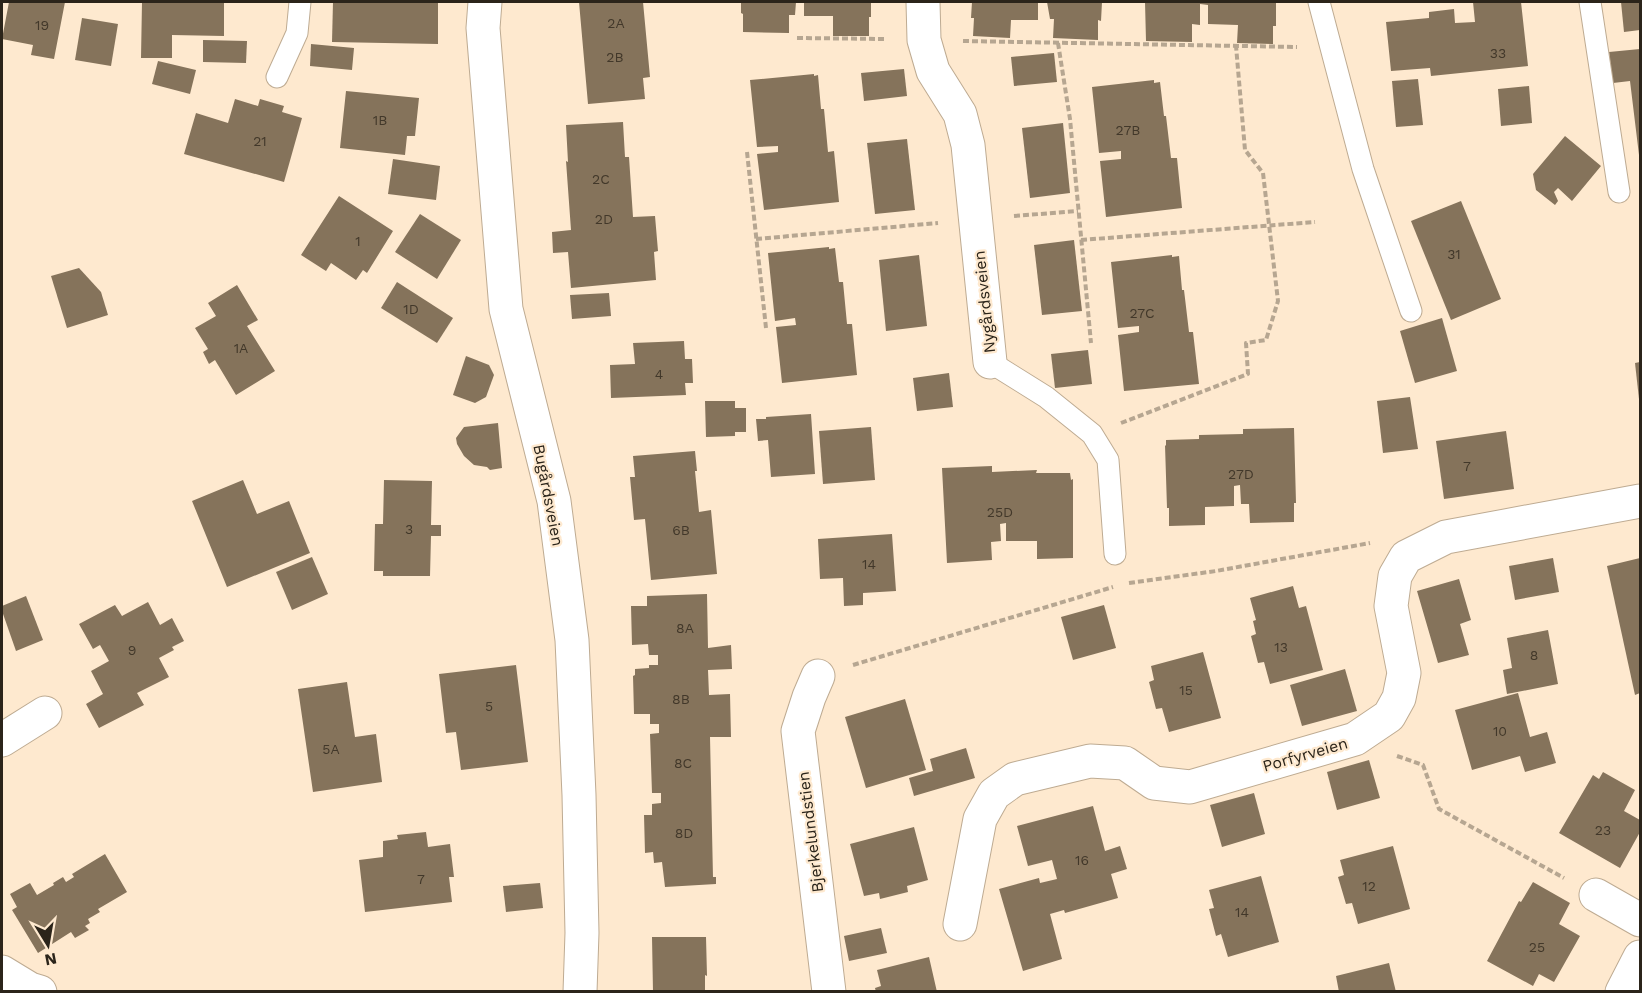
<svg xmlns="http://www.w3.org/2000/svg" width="1642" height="993" font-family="'Work Sans',sans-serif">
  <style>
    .building { fill: #85735b }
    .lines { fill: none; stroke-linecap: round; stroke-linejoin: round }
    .service-casing { stroke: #beab92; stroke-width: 23 }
    .minor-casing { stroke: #beab92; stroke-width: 35 }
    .path { stroke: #b6a691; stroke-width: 4; stroke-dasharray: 6 3; stroke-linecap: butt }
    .service { stroke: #fff; stroke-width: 21 }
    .minor { stroke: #fff; stroke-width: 33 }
    .labels { text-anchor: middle; stroke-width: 4.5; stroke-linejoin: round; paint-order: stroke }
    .number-label { font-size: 14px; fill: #42382a }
    .street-label { font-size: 16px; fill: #2b241a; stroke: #fee9cf }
  </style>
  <rect width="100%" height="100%" fill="#fee9cf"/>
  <g class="building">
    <path d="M9 2H65L54 59 31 55 33 45 2 39Z"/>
    <path d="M142 2H224V36L172 35V58H141Z"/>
    <path d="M333 2H438V44L332 42Z"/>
    <path d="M579 2H643L650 77 643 78 645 99 588 104Z"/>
    <path d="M741 2H796L795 15H789V33L743 32V14L741 13Z"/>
    <path d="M804 2H871V17H869V36H833V16H804Z"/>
    <path d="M972 2H1038V20H1011L1010 38 973 36 974 18H971Z"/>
    <path d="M1047 2H1102L1101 21 1098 20V40L1053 38 1054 19H1050Z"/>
    <path d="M1145 2H1276V26H1273V44L1237 43 1238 25 1208 24V5L1200 4V25L1192 24V42L1146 41Z"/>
    <path d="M1473 2H1521L1528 66 1431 76 1430 68 1391 71 1386 22 1429 18V12L1454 9 1455 23 1475 22Z"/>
    <path d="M1621 2H1640V30L1624 32Z"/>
    <path d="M82 18 118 24 111 66 75 60Z"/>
    <path d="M203 40 247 41 246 63 203 62Z"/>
    <path d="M311 44 354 48 352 70 310 66Z"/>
    <path d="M1640 49V155H1639L1630 81 1613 83 1609 52Z"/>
    <path d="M1054 53 1057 82 1014 86 1011 57Z"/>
    <path d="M158 61 196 70 190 94 152 84Z"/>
    <path d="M904 69 907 96 864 101 861 73Z"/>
    <path d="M814 74V76L818 75 821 109H824L828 152 834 151 839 202 764 210 757 154 778 152V146L757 147 750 80Z"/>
    <path d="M1418 79 1423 125 1396 127 1392 81Z"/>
    <path d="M1154 80V83L1160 82 1164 116H1166L1171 158H1177L1182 208 1106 217 1100 161 1121 159V151L1099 153 1092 87Z"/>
    <path d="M1529 86 1532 123 1501 126 1498 89Z"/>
    <path d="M346 91 419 98 415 136H407L405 155 340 148Z"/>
    <path d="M235 99 258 106 260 99 284 106 282 112 302 118 284 182 184 154 196 113 228 123Z"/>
    <path d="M623 122 625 157H629L633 217 655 216 658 251 654 252 656 280 571 288 568 252 553 253 552 232 571 230 566 161 568 162 566 125Z"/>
    <path d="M1063 123 1070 193 1030 198 1022 128Z"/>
    <path d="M1565 136 1601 166 1572 201 1558 188 1554 192 1558 201 1555 205 1536 190 1533 174Z"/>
    <path d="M907 139 915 210 875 214 867 143Z"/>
    <path d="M393 159 440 166 436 200 388 194Z"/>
    <path d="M339 196 393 231 367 273 363 270 356 280 331 263 326 271 301 255Z"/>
    <path d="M1461 201 1501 299 1451 320 1411 221Z"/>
    <path d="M420 214 461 240 437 279 395 252Z"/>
    <path d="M1074 240 1082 311 1042 315 1034 245Z"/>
    <path d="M829 247V249L835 248 839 282H843L847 324H852L857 375 782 383 776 327 796 325 795 318 775 321 768 253Z"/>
    <path d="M919 255 927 326 886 331 879 260Z"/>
    <path d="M1172 255V257L1179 256 1182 290H1184L1189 332H1193L1199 384 1124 391 1118 335 1139 332V326L1118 328 1111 262Z"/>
    <path d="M79 268 101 292 108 315 67 328 51 276Z"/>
    <path d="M397 282 453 318 437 343 381 308Z"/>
    <path d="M237 285 258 320 247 326 275 371 236 395 215 360 209 364 203 352 208 349 195 328 216 316 208 303Z"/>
    <path d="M609 293 611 316 572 319 570 295Z"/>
    <path d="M1442 318 1457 371 1415 383 1400 331Z"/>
    <path d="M684 341 685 359H692L693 383H685L686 395 611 398 610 365 635 364 633 343Z"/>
    <path d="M1088 350 1092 384 1055 388 1051 354Z"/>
    <path d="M466 356 489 365 494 375 486 397 475 403 453 395Z"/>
    <path d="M1640 362V399H1639L1635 363Z"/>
    <path d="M949 373 953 407 917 411 913 378Z"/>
    <path d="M1410 397 1418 449 1383 453 1377 401Z"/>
    <path d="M705 401H735V408H746V432H735V436L706 437Z"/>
    <path d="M811 414 815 474 771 477 768 440 758 441 756 419H766V417Z"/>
    <path d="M498 423 502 468 490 470 487 467 474 465 464 456 457 444 456 438 464 427Z"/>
    <path d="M871 427 875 480 823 484 819 431Z"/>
    <path d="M1294 428 1296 503H1294V522L1250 523 1249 504H1241L1240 485 1234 486V506L1205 507V525L1169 526V508H1167L1165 445 1166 446V440L1199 439V435L1243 434V429Z"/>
    <path d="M1506 431 1514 489 1444 499 1436 441Z"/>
    <path d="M695 451 697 471H695L699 512 711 510 717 574 651 580 645 519 634 520 630 477H635L633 456Z"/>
    <path d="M992 466V472L1037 470 1036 473H1070L1071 480 1073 479V558L1037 559V541H1006V523L1000 524 1001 541 991 542 992 560 947 563 942 468Z"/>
    <path d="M243 480 257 514 289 501 310 553 227 587 192 501Z"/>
    <path d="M384 480 432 481 431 525H441V536H431L430 576H383V571H374L375 524H383Z"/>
    <path d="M892 534 896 591 863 593V605L844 606 843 578 820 579 818 539Z"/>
    <path d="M312 557 328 594 292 610 276 572Z"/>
    <path d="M1553 558 1559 592 1515 600 1509 566Z"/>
    <path d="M1640 558V693L1635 695 1607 566Z"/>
    <path d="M1459 579 1471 620 1460 624 1469 655 1438 663 1417 591Z"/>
    <path d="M1293 586 1299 608 1306 606 1323 670 1270 684 1264 662 1258 663 1251 636 1256 634 1253 621 1256 620 1250 598Z"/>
    <path d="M707 594 708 648 731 645 732 669 708 670 709 695 730 694 731 737H710L713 877H716V884L665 887 662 862 654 863 653 852 645 853 644 815H652V804L661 803V793H652L650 734 659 733V724H650V714H634L633 676 635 675V669L649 668V665H658V655H649L648 644 632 645 631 606H647V596Z"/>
    <path d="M26 596 43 640 16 651 2 611V606Z"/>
    <path d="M148 602 160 625 172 618 184 641 172 647 174 650 159 658 169 677 137 693 144 705 99 728 86 704 103 694 91 671 109 661 100 645 93 649 79 624 115 605 122 616Z"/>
    <path d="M1104 605 1116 648 1073 660 1061 617Z"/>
    <path d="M1548 630 1558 684 1507 694 1503 670 1512 668 1507 638Z"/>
    <path d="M1203 652 1221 718 1169 732 1162 708 1156 709 1149 682 1154 680 1151 666Z"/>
    <path d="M516 665 528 762 461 770 456 732 446 733 439 674Z"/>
    <path d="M1345 669 1357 711 1302 726 1290 685Z"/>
    <path d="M347 682 355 737 376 734 382 782 313 792 298 689Z"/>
    <path d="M1518 693 1530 737 1547 732 1556 763 1525 772 1520 756 1472 770 1455 710Z"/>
    <path d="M905 699 926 770 866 788 845 717Z"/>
    <path d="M966 748 975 778 914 796 909 778 933 771 930 759Z"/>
    <path d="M1369 760 1380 798 1337 810 1327 772Z"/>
    <path d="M1603 772 1635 790 1624 811 1640 820V832L1620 868 1559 833 1593 775 1599 779Z"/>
    <path d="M1254 793 1265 834 1222 847 1210 805Z"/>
    <path d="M1093 806 1105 851 1120 846 1127 869 1111 874 1118 898 1065 913 1064 910 1050 914 1062 959 1023 971 999 889 1039 878 1040 883 1057 879 1052 860 1028 866 1017 826Z"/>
    <path d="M914 827 928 880 907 886 908 892 880 899 879 893 864 896 850 844Z"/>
    <path d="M426 832 428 847 450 844 454 877H449L452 902 365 912 359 860 383 857V841L398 839 397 835Z"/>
    <path d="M1393 846 1410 909 1358 924 1352 903 1346 904 1338 877 1344 875 1340 860Z"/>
    <path d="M105 854 127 892 98 909 100 912 88 919 90 923 85 926 89 930 75 938 71 932 38 953 12 910 17 907 10 894 30 883 37 895 54 885 53 883 63 877 66 882 74 877 72 874Z"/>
    <path d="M1261 876 1279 942 1228 957 1221 934 1216 936 1209 909 1214 908 1209 890Z"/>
    <path d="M1533 882 1570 903 1559 924 1580 936 1554 982 1539 974 1533 986 1487 961 1519 901 1521 902Z"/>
    <path d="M540 883 543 908 506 912 503 886Z"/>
    <path d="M881 928 887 953 849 961 844 936Z"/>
    <path d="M652 937H706L707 976 705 975V992H653Z"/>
    <path d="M929 957 937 992H876L875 988 881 986 877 970Z"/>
    <path d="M1389 963 1396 992H1339L1336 976Z"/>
  </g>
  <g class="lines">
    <defs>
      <g id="service">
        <path d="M1319 2 1363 169 1411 311"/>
        <path d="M1590 2 1619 192"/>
        <path d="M277 77 297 33 300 2"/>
        <path d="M990 362 1046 397 1092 434 1108 460 1115 554"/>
      </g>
      <g id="minor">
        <path d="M485 2 483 28 506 309 554 501 572 640 579 795 582 933 580 992"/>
        <path d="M923 2 924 40 933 71 960 114 968 145 990 362"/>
        <path d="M818 676 809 697 798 731 829 992"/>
        <path d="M2 740 45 713"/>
        <path d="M1596 895 1640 920"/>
        <path d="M960 924 980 819 994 794 1015 779 1090 761 1125 763 1154 783 1190 787 1355 739 1389 716 1399 698 1404 673 1391 606 1395 576 1406 557 1446 537 1640 501"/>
        <path d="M2 972 30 989 40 992"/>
        <path d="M1622 992 1640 957"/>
      </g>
    </defs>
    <use href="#service" class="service-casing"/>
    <use href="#minor" class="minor-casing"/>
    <g class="path">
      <path d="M797 38 886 39"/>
      <path d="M963 41 1297 47"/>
      <path d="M1058 43 1070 119 1091 343"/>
      <path d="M747 152 766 328"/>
      <path d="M1014 216 1078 211"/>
      <path d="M756 239 938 223"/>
      <path d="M1081 240 1315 222"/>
      <path d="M1121 423 1248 374 1246 343 1266 340 1278 301 1263 173 1245 150 1236 46"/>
      <path d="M1129 583 1216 571 1370 543"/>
      <path d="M853 665 1113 587"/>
      <path d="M1397 756 1423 765 1439 809 1564 878"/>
    </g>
    <use href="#service" class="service"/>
    <use href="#minor" class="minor"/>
  </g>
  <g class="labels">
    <g class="number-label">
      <text x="616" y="28">2A</text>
      <text x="42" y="30">19</text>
      <text x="1498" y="58">33</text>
      <text x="615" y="62">2B</text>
      <text x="380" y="125">1B</text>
      <text x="1128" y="135">27B</text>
      <text x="260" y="146">21</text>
      <text x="601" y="184">2C</text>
      <text x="604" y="224">2D</text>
      <text x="358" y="246">1</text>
      <text x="1454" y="259">31</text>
      <text x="411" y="314">1D</text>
      <text x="1142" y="318">27C</text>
      <text x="241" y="353">1A</text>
      <text x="659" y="379">4</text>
      <text x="1467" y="471">7</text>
      <text x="1241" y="479">27D</text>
      <text x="1000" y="517">25D</text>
      <text x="409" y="534">3</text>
      <text x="681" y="535">6B</text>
      <text x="869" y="569">14</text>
      <text x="685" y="633">8A</text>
      <text x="1281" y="652">13</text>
      <text x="132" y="655">9</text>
      <text x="1534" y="660">8</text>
      <text x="1186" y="695">15</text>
      <text x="681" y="704">8B</text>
      <text x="489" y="711">5</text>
      <text x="1500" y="736">10</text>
      <text x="331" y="754">5A</text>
      <text x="683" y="768">8C</text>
      <text x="1603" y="835">23</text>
      <text x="684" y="838">8D</text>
      <text x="1082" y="865">16</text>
      <text x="421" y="884">7</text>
      <text x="1369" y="891">12</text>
      <text x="1242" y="917">14</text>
      <text x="1537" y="952">25</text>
    </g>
    <g class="street-label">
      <text transform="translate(984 302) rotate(-96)" y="6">Nygårdsveien</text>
      <text transform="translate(549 495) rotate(79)" y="6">Bugårdsveien</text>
      <text transform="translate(1305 754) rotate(-16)" y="6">Porfyrveien</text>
      <text transform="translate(810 832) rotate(-97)" y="6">Bjerkelundstien</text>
    </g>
  </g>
  <rect width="1642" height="993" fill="none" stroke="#2b241a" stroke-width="6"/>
  <g transform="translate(48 945) rotate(169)" stroke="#fee9cf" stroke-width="4.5" paint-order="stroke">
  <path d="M0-4.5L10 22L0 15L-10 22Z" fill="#2b241a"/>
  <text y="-9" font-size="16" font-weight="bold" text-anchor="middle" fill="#2b241a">N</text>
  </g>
</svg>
